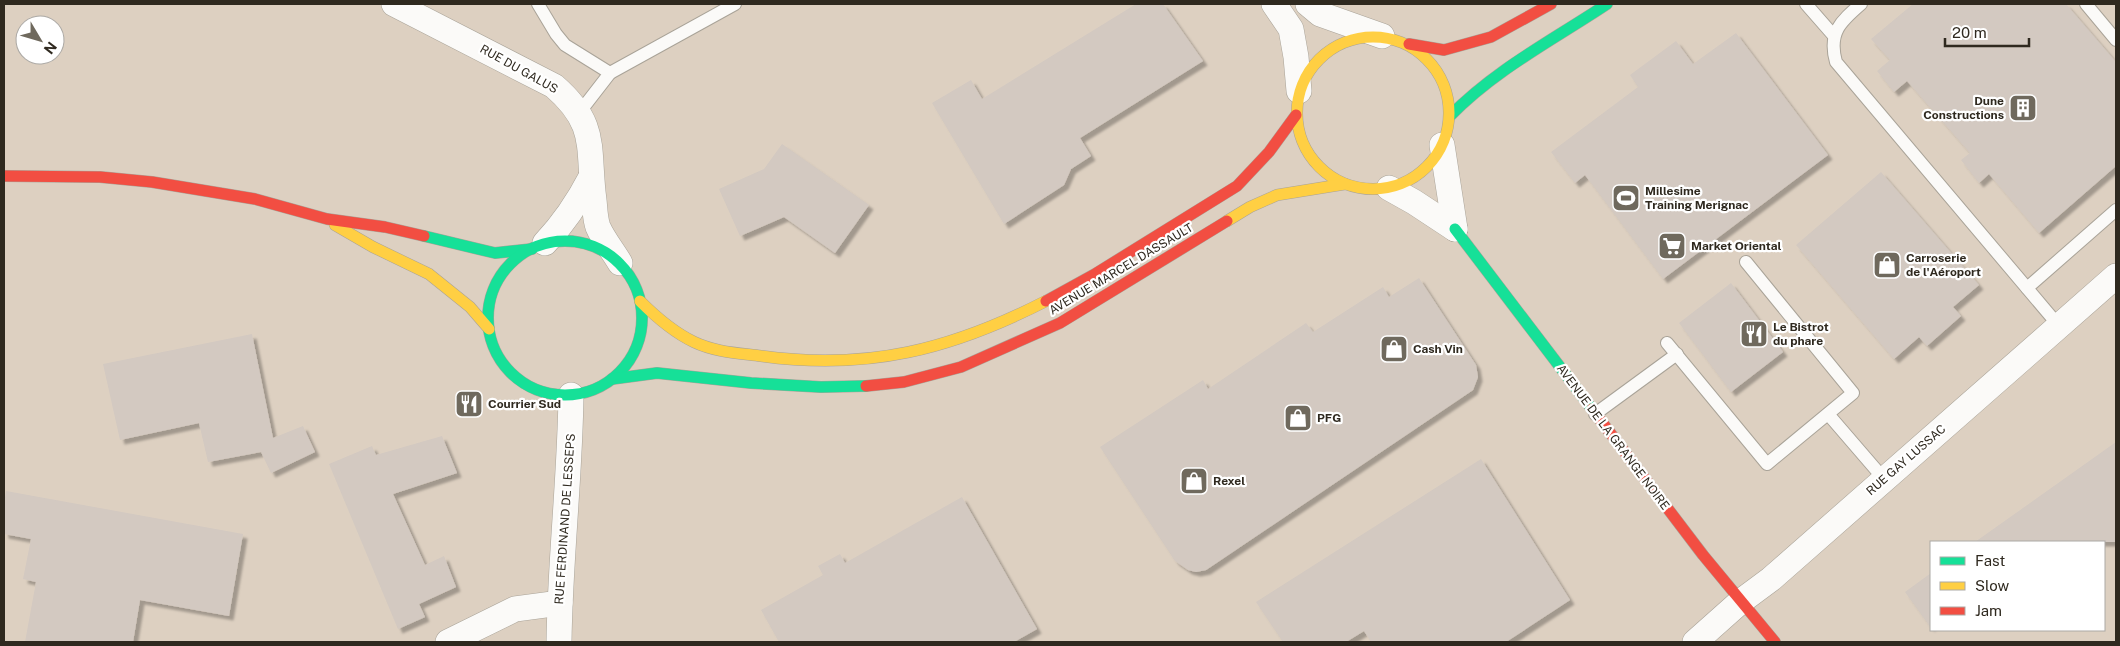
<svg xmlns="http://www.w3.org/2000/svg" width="2120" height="646" font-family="'Public Sans',sans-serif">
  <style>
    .industrial { fill: #ddd0c1; fill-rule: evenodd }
    .building { fill: #d3c9c1; filter: url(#shadow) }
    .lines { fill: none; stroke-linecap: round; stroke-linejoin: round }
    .lane-casing { stroke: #a9a398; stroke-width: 14 }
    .street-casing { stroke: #a9a398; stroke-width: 26 }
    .fast-casing { stroke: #a9a398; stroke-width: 12 }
    .slow-casing { stroke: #a9a398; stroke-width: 12 }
    .jam-casing { stroke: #a9a398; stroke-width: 12 }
    .lane { stroke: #fbfaf8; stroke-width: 12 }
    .street { stroke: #fbfaf8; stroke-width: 25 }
    .fast { stroke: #16e098; stroke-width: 11 }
    .slow { stroke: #ffcf43; stroke-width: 11 }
    .jam { stroke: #f24e42; stroke-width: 11 }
    .labels { text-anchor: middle; stroke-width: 4.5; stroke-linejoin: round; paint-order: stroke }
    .street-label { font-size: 12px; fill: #2f291f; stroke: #fff }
    .poi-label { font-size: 12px; font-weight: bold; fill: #2f291f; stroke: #fff; text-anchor: start }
  </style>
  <defs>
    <filter id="shadow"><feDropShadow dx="4.5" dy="4.5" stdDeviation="1" flood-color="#0004"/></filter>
  </defs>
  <rect width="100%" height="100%" fill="#e7dfd1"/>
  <path class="industrial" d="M4 4H2116V642H4ZM25 25H55V55H25ZM1931 542H2104V630H1931Z"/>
  <g class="building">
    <path d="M1136 4H1163L1203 61 1080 138 1091 156 1071 169 1064 185 1004 224 932 103 971 80 982 99Z"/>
    <path d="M1913 4H2066L2116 62V166L2039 233 1989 174 1979 183 1961 160 1970 153 1907 81 1894 92 1877 71 1890 60 1871 39Z"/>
    <path d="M1736 33 1828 155 1663 279 1585 175 1575 183 1551 152 1638 87 1630 75 1676 41 1693 64Z"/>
    <path d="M782 144 869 205 835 253 784 217 740 236 719 189 764 169Z"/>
    <path d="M1881 172 1979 285 1953 307 1961 316 1927 346 1919 337 1894 359 1796 245Z"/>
    <path d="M1419 278 1476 365 1478 377 1473 390 1206 570 1196 572 1188 570 1175 561 1100 447 1203 380 1208 389 1306 323 1313 332 1383 287 1389 297Z"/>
    <path d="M1731 283 1783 352 1731 392 1679 323Z"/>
    <path d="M252 334 273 438 303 426 315 452 271 473 261 452 208 462 199 423 120 440 103 364Z"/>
    <path d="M442 436 457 473 393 494 425 565 444 556 456 587 419 604 425 617 398 629 329 464 372 446 376 455Z"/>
    <path d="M2116 442V542H1975Z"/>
    <path d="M1481 459 1570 600 1506 642H1371L1364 631 1346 642H1283L1256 602Z"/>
    <path d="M6 491 243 534 229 616 140 600 133 642H25L36 582 23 579 31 539 4 534V504Z"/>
    <path d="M962 497 1037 629 1014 642H779L761 610 823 575 818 566 840 554 845 563Z"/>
    <path d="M1931 573V628L1905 592Z"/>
  </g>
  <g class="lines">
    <defs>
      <g id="lane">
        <path d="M538 4 556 34 565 45 610 73 735 4"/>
        <path d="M1806 4 1834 36"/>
        <path d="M1861 4C1840 22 1828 33 1836 62L2059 326"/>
        <path d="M2086 4 2116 40"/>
        <path d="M579 113 610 73"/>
        <path d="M2027 288 2116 210"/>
        <path d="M1667 343 1767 464 1853 393 1746 262"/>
        <path d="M1595 414 1677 354"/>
        <path d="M1828 414 1884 479"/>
      </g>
      <g id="street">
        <path d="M394 4 554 86C599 125 587 148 594 200 595 209 595 219 598 227 603 239 613 251 620 263"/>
        <path d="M1274 4 1291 29 1296 57 1299 91"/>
        <path d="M1308 4 1320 14 1382 36"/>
        <path d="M1442 145 1455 229"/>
        <path d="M1389 188 1414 202 1455 229"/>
        <path d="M545 243C564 223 578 202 591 177"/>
        <path d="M448 642 515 609 560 603"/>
        <path d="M559 642C560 560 570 478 571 395"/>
        <path d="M1695 642 1740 602 1771 579 2116 276"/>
      </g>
      <g id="fast">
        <path d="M1450 116C1496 69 1553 40 1607 4"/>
        <path d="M1455 229 1592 409"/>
        <path d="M424 236 495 253 532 249"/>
        <circle cx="565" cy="318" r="77"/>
        <path d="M612 379 657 373 751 383 821 387 866 386"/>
      </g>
      <g id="slow">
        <circle cx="1373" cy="113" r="76"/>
        <path d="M1227 221 1250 207 1277 195 1345 184"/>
        <path d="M335 225 373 247 429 274 470 307 489 329"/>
        <path d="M640 301C656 317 673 332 694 342 715 352 738 353 761 356 868 371 952 349 1046 301"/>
      </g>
      <g id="jam">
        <path d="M1409 44 1444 50 1491 37 1551 4"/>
        <path d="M4 176 100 177 152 182 255 199 327 219 385 227 424 236"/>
        <path d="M1046 301 1095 274 1237 186 1269 152 1296 115"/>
        <path d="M866 386 904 382 961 367 1060 323 1227 221"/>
        <path d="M1592 409 1703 555 1775 642"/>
      </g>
    </defs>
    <use href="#lane" class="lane-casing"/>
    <use href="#street" class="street-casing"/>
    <use href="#fast" class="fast-casing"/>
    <use href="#slow" class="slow-casing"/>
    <use href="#jam" class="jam-casing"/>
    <use href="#lane" class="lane"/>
    <use href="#street" class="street"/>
    <use href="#fast" class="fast"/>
    <use href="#slow" class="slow"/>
    <use href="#jam" class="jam"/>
  </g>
  <defs>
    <symbol id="building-square" viewBox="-11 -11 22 22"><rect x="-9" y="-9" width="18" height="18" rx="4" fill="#6f695d" stroke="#fff"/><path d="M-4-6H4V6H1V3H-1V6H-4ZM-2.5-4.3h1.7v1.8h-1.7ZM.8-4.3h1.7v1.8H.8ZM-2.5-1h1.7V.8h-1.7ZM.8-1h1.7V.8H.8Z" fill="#fff"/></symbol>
    <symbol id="stadium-square" viewBox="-11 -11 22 22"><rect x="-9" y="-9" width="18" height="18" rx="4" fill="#6f695d" stroke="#fff"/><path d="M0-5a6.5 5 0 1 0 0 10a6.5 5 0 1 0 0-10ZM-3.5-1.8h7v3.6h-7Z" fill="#fff"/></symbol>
    <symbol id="supermarket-square" viewBox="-11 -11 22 22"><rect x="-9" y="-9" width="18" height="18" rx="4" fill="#6f695d" stroke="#fff"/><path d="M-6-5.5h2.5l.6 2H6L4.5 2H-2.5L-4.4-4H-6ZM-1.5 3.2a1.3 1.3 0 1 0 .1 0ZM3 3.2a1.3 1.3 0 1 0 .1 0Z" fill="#fff"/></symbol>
    <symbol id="shop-square" viewBox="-11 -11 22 22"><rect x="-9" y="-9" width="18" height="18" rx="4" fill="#6f695d" stroke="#fff"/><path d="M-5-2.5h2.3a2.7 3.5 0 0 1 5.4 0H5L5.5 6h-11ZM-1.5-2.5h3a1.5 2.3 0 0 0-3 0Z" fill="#fff"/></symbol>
    <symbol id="restaurant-square" viewBox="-11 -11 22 22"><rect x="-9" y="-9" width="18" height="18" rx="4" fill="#6f695d" stroke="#fff"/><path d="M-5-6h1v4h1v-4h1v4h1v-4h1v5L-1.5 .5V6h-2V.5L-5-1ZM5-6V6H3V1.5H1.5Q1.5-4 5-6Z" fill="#fff"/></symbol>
  </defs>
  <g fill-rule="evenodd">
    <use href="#building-square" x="2007" y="92" width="32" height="32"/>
    <use href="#stadium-square" x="1610" y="182" width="32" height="32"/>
    <use href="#supermarket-square" x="1656" y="230" width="32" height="32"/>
    <use href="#shop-square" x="1871" y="249" width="32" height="32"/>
    <use href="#restaurant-square" x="1738" y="318" width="32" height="32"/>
    <use href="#shop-square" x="1378" y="333" width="32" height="32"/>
    <use href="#restaurant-square" x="453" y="388" width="32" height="32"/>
    <use href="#shop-square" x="1282" y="402" width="32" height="32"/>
    <use href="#shop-square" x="1178" y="465" width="32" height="32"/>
  </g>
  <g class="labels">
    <g class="street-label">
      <text transform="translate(519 69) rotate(29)" y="4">RUE DU GALUS</text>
      <text transform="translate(1121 269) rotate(-31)" y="4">AVENUE MARCEL DASSAULT</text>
      <text transform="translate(1613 437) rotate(53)" y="4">AVENUE DE LA GRANGE NOIRE</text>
      <text transform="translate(1906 460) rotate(-41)" y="4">RUE GAY LUSSAC</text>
      <text transform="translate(565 519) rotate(-86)" y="4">RUE FERDINAND DE LESSEPS</text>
    </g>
    <g class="poi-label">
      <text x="2004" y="105" text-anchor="end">Dune<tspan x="2004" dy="14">Constructions</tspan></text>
      <text x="1645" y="195">Millesime<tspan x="1645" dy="14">Training Merignac</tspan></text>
      <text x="1691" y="250">Market Oriental</text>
      <text x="1906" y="262">Carroserie<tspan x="1906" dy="14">de l'Aéroport</tspan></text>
      <text x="1773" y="331">Le Bistrot<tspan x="1773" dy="14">du phare</tspan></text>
      <text x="1413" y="353">Cash Vin</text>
      <text x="488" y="408">Courrier Sud</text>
      <text x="1317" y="422">PFG</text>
      <text x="1213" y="485">Rexel</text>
    </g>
  </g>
  <rect width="2120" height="646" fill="none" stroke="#2f291f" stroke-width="10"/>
  <rect x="1930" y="541" width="175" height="90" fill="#ffffff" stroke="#aca9a5"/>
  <rect x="1940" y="557" width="25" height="8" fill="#16e098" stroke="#aca9a5"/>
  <text x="1975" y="566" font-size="15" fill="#2f291f">Fast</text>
  <rect x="1940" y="582" width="25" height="8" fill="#ffcf43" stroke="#aca9a5"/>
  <text x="1975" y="591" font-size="15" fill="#2f291f">Slow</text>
  <rect x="1940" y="607" width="25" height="8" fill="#f24e42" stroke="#aca9a5"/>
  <text x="1975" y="616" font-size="15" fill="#2f291f">Jam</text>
  <g transform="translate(40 40) rotate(128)"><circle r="24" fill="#ffffff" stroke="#aca9a5"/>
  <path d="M0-4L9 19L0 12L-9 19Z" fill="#6f695d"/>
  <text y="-8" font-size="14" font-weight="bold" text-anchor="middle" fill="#2f291f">N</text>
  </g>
  <path d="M1945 38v8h84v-8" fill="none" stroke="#2f291f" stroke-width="2.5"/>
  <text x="1952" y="38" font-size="15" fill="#2f291f" stroke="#ffffff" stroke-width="4" paint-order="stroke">20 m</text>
</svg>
